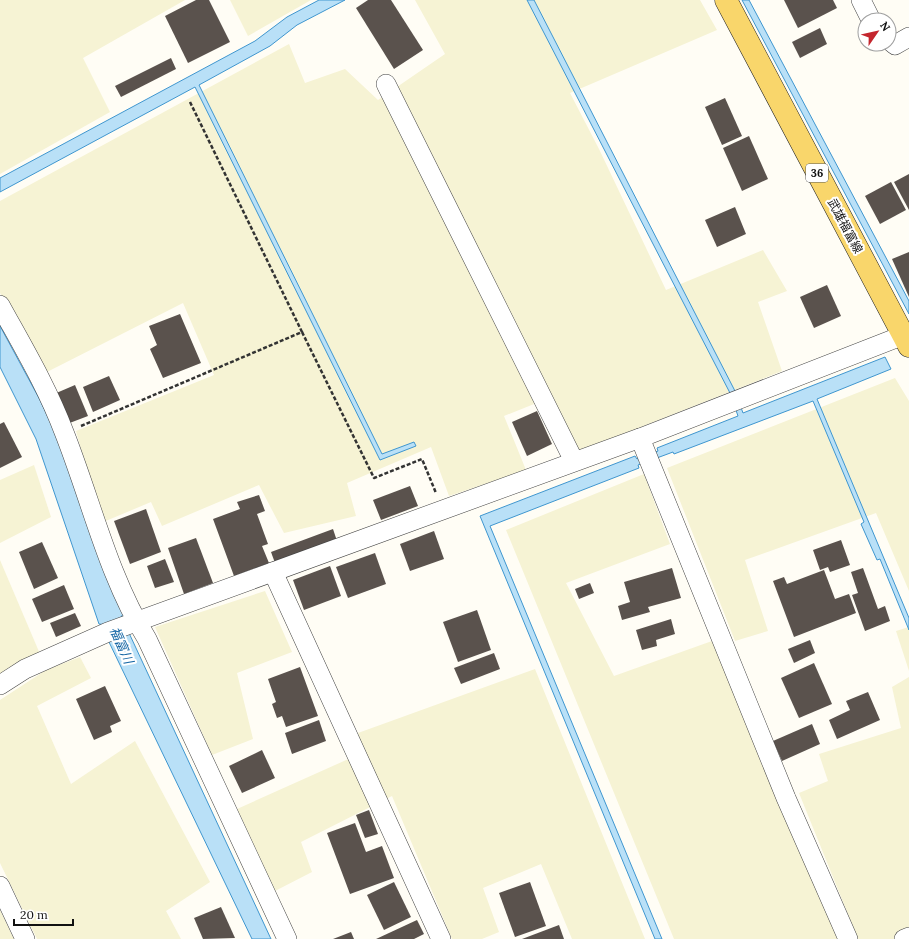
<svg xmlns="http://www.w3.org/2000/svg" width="909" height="939" font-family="Lora,'Noto Sans JP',serif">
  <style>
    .farmland { fill: #f6f3d4 }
    .water { fill: #b9e0f7; stroke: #3f96cf }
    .building { fill: #5a524d }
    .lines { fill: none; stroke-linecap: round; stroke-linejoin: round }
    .minor-casing { stroke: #444; stroke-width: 20 }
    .major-casing { stroke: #222; stroke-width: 23 }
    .path { stroke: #333; stroke-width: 2.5; stroke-dasharray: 4 2; stroke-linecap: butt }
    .minor { stroke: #fff; stroke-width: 19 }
    .major { stroke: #f9d66b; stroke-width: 22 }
    .labels { text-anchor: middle; stroke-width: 4; stroke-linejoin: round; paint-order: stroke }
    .shield { fill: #fff; stroke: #585858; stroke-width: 1 }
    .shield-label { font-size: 11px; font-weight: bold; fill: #111 }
    .street-label { font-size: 12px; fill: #111; stroke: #fff }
    .water-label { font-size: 13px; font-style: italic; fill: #1768a6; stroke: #fff }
  </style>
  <rect width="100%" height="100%" fill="#fffdf5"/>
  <g class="farmland">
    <path d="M0 0H185L83 58 110 112 0 174Z"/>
    <path d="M230 0H311L248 36Z"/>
    <path d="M415 0H700L717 30 570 93 599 149 666 290 763 250 787 291 758 302 782 371 578 452 549 398 504 416 526 470 449 496 431 447 347 483 356 516 284 533 259 485 162 526 151 502 101 523 76 431 214 375 183 303 45 373 0 293V201L289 44 305 83 345 69 378 100 445 54Z"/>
    <path d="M895 378 909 401V591L876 513 745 560 768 631 735 641 667 468Z"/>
    <path d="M34 465 51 517 0 543V480Z"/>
    <path d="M644 474 670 544 566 583 614 676 712 641 840 939H674L506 530Z"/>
    <path d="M0 560 40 654 0 675Z"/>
    <path d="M265 591 292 652 237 673 253 739 212 755 155 627Z"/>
    <path d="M909 627V671L896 631Z"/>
    <path d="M80 657 91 678 37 706 71 784 135 741 210 882 166 911 181 939H37L0 863V700L46 670Z"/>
    <path d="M535 669 645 939H572L541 864 483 888 499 932 482 939H452L392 796 301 842 312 872 275 891 237 809 364 752 358 733Z"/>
    <path d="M909 677V939H858L799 793 828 781 819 754 901 728 892 687Z"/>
    <path d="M0 910 14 939H0Z"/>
  </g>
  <g class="water">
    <path d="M319 0H345L297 25 270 46 199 85 382 454 414 442 416 446 380 460 195 87 0 192V178L255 41 287 17Z"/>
    <path d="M527 0H534L735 391 743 413 885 357 891 369 817 399 909 618V630L880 559 877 560 861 524 864 522 813 401 674 454 673 452 638 465 639 468 490 526 662 939H655L480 516 635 456 637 459 658 451 657 448 738 416 730 393Z"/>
    <path d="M742 0H749L909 301V314Z"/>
    <path d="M0 326 40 400 57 436 123 614 117 623 129 633 271 939H252L108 640 107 625 99 624 36 439 0 367Z"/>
  </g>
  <g class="building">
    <path d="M196 0H209L230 42 188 63 165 16Z"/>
    <path d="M368 0H391L423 50 394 69 356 8Z"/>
    <path d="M784 0H833L837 8 798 28Z"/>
    <path d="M820 28 827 44 800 58 792 42Z"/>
    <path d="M171 58 176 69 121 97 115 86Z"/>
    <path d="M725 98 742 136 722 145 705 107Z"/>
    <path d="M749 136 768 179 742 191 723 148Z"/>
    <path d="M909 174V210L894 182Z"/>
    <path d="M891 182 906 210 880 224 865 196Z"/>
    <path d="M735 207 746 234 717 247 705 220Z"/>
    <path d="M909 252V297L892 259Z"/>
    <path d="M827 285 841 316 814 328 800 297Z"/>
    <path d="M180 314 201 363 163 378 150 349 157 345 149 326Z"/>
    <path d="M109 376 120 400 93 412 83 387Z"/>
    <path d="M75 385 88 416 67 424 54 394Z"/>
    <path d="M537 411 552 444 527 456 512 422Z"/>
    <path d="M4 422 22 457 0 468V424Z"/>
    <path d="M410 486 418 506 381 520 373 500Z"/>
    <path d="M259 495 265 511 257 514 268 544 262 546 269 563 234 576 213 519 240 509 237 502Z"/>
    <path d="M146 509 161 552 130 564 114 521Z"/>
    <path d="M333 529 337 541 275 563 271 552Z"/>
    <path d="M434 531 444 559 410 571 400 544Z"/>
    <path d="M196 538 213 583 184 594 168 548Z"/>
    <path d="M841 540 850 565 830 572 828 567 820 570 813 550Z"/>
    <path d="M42 542 58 578 34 589 19 552Z"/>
    <path d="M375 553 386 584 348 598 336 567Z"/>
    <path d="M165 559 174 582 155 588 147 566Z"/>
    <path d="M330 566 341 596 304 610 293 580Z"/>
    <path d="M672 568 681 598 648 607 650 612 622 620 618 606 630 602 624 582Z"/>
    <path d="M863 568 878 609 885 606 890 621 865 631 852 595 858 593 851 572Z"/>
    <path d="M824 570 835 599 849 594 856 613 794 637 773 581 784 577 787 584Z"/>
    <path d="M590 583 594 593 579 599 575 589Z"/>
    <path d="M64 585 74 609 42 622 32 599Z"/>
    <path d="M477 610 491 650 458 662 443 622Z"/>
    <path d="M75 613 81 626 56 637 50 623Z"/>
    <path d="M671 619 675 634 656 640 657 646 642 650 636 630Z"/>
    <path d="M810 640 815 653 794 663 788 649Z"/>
    <path d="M494 653 500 669 461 684 454 668Z"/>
    <path d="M814 663 832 704 799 718 781 678Z"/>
    <path d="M300 667 318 716 286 727 282 716 277 718 272 704 276 702 268 679Z"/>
    <path d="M105 686 121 721 110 726 112 732 94 740 76 699Z"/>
    <path d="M868 692 880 720 837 739 829 720 850 710 846 701Z"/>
    <path d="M319 720 326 741 292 754 285 733Z"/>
    <path d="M812 724 820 744 782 761 773 741Z"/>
    <path d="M262 750 275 778 242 793 229 766Z"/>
    <path d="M369 810 378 834 365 838 356 815Z"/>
    <path d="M355 823 366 852 382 846 394 878 350 894 327 833Z"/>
    <path d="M394 882 411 917 384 930 367 895Z"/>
    <path d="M530 882 546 926 515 937 499 893Z"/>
    <path d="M221 907 235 938 203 939 194 918Z"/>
    <path d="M417 920 424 934 414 939H376Z"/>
    <path d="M559 925 564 939H522Z"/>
    <path d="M351 932 354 939H333Z"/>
  </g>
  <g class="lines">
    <defs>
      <g id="minor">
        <path d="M861 0 871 20"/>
        <path d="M889 40 895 45 909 37"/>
        <path d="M386 84 574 461"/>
        <path d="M0 305C23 347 47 387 64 432 91 500 108 576 147 639L287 939"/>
        <path d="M640 438 786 798 848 939"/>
        <path d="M273 572 441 939"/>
        <path d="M0 685 25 669 108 632 640 438 909 333"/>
        <path d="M0 886 25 939"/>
        <path d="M904 939 909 937"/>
      </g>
      <path id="major" d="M726 0 909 346"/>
    </defs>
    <use href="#minor" class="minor-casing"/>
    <use href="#major" class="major-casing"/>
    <g class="path">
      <path d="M302 332 374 478 422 459 436 493"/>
      <path d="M81 426 302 332 190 102"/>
    </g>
    <use href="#minor" class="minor"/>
    <use href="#major" class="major"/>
  </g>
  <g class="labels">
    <rect class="shield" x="806" y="164" width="22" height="18" rx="3"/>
    <g class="shield-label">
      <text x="817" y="177">36</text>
    </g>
    <g class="street-label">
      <text transform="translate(845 226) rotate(62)" y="4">武雄福富線</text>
    </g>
    <g class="water-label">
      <text transform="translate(122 645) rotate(66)" y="5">福富川</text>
    </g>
  </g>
  <g transform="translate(877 32) rotate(56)"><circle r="19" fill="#ffffff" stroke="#a0a0a0"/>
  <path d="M0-3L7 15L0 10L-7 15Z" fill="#c4262e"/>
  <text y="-6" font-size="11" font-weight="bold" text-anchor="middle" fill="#111111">N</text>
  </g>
  <path d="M14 919v6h59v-6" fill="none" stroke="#111111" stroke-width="2"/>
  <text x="20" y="919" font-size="12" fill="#111111" stroke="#ffffff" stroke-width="3" paint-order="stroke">20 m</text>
</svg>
